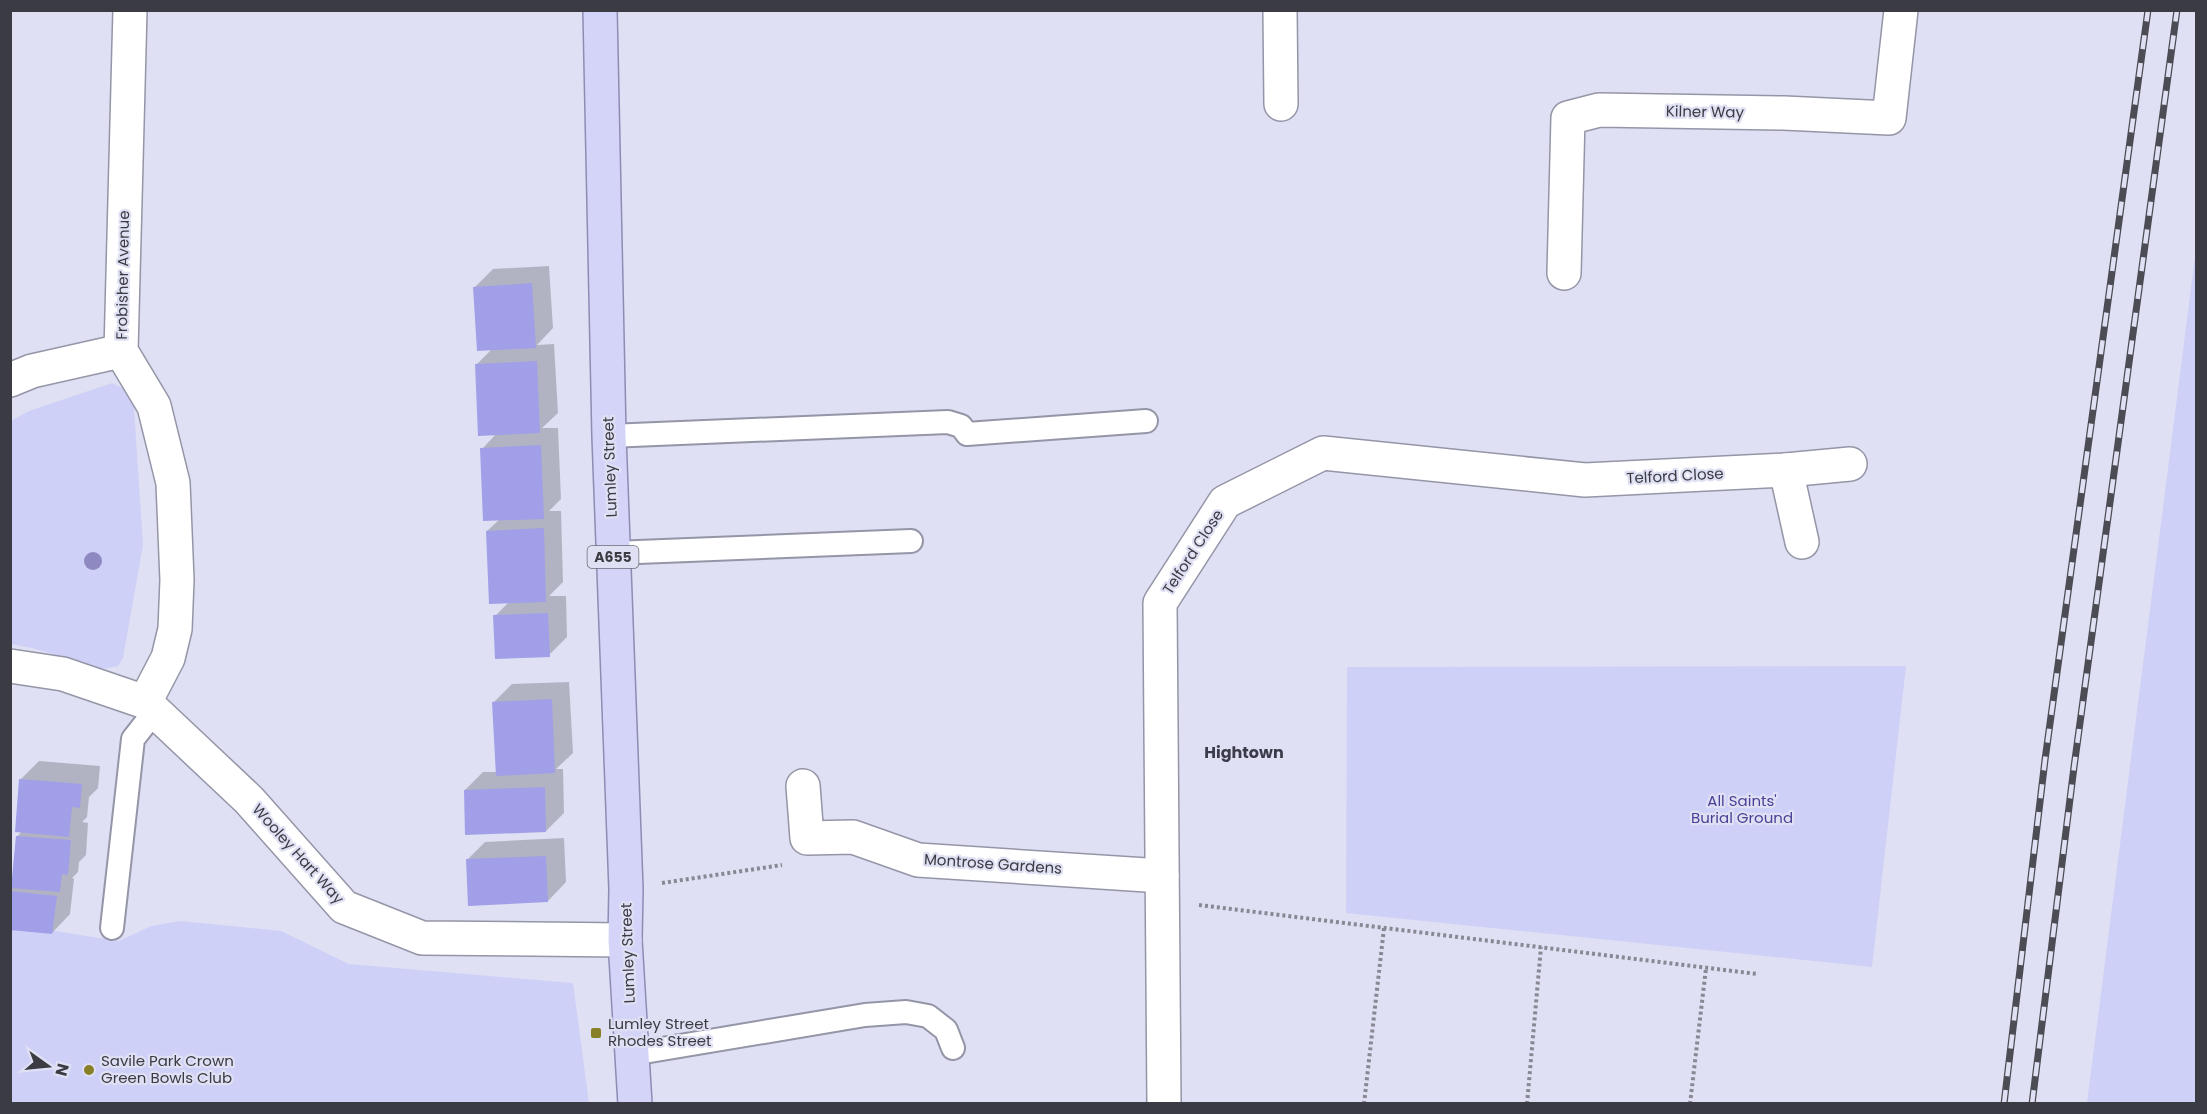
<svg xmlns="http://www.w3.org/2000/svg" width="2207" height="1114" font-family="Poppins,sans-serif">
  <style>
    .green { fill: #cfd0f7 }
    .shadow { fill: #0003 }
    .building { fill: #a09fe8 }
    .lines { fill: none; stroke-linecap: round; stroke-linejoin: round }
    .service-casing { stroke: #9495a7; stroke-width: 26 }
    .minor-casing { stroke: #9495a7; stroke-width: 36 }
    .primary-casing { stroke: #8c8cb5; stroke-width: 36 }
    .path { stroke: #888895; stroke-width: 4; stroke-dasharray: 3 3; stroke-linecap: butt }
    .service { stroke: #fff; stroke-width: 22 }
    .minor { stroke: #fff; stroke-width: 33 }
    .primary { stroke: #d4d4f8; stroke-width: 33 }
    .rail-casing { stroke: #4c4c55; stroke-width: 7 }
    .rail { stroke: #dfe0f3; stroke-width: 4.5; stroke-dasharray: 14; stroke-linecap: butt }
    .tree { fill: #8e89c0 }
    .poi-dot { fill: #888027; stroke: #dfe0f3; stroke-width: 2 }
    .labels { text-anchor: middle; stroke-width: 4.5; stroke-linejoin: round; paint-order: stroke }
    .shield { fill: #dfe0f3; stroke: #6c6c78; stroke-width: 1.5 }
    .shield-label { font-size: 14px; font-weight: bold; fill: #3b3b43 }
    .street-label { font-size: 15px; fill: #3b3b43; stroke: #dfe0f3 }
    .park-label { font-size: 15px; fill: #4b4197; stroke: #dfe0f3 }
    .poi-label { font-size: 15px; fill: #3b3b43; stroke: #dfe0f3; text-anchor: start }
    .neighbourhood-label { font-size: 16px; font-weight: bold; fill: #3b3b4b; stroke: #dfe0f3 }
  </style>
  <rect width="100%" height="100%" fill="#dfe0f3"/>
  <g class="green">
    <path d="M2196 249V1103H2087Z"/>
    <path d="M112 383 133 393 143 545 123 658 118 666 102 669 32 648 11 644V421L29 411Z"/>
    <path d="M1906 666 1872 967 1346 913 1347 667Z"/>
    <path d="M180 921 281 931 349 964 573 983 589 1103H11L10 924 119 941 151 926Z"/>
  </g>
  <g class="shadow">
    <path d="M549 266 553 328 537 345 554 344 558 413 542 428H558L561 499 549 511H561L563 582 549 596H566L567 637 549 655 495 616 509 602 487 531 500 519 482 449 497 433 476 365 492 349 474 288 493 269Z"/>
    <path d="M569 682 573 753 556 769H563L564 813 546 831 465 790 483 772H497L494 702 512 684Z"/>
    <path d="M39 761 100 766 98 788 89 797 87 817 82 822 88 823 86 855 79 862 78 872 72 878 74 879 70 914 52 933 10 928V889L13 887 17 837 22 831 21 779Z"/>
    <path d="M564 838 566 882 548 901 467 860 485 842Z"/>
  </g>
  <g class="building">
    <path d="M532 283 536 348 477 351 473 287Z"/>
    <path d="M537 361 540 433 478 436 475 364Z"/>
    <path d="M541 445 544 519 483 521 480 448Z"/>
    <path d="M544 528 546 602 489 604 486 531Z"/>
    <path d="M548 613 550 657 495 659 493 615Z"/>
    <path d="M552 699 555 773 496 776 492 702Z"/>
    <path d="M19 779 82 784 80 808 72 807 69 837 15 832Z"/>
    <path d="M545 787 546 832 465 835 464 790Z"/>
    <path d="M16 836 71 840 68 875 62 874 60 892 11 888Z"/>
    <path d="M546 856 548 902 468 906 466 859Z"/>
    <path d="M10 891 57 896 52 934 10 930Z"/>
  </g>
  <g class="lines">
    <defs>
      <g id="service">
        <path d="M609 436 948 422 961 426 967 434 1146 421"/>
        <path d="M613 553 911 541"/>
        <path d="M112 928 133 739 155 711"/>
        <path d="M632 1054 865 1015 906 1012 928 1016 946 1030 953 1048"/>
      </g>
      <g id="minor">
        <path d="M130 10 121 351 154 406 173 483 177 580 175 629 168 658 145 702"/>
        <path d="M1280 10 1281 104"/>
        <path d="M1564 273 1568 118 1599 110 1784 113 1889 118 1901 10"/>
        <path d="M10 380 32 371 121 351"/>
        <path d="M1786 470 1850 464"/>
        <path d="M10 666 63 674 145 702 249 800 344 907 422 938 625 940"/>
        <path d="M803 786 807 838 853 837 918 860 1162 876"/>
        <path d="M1164 1104 1160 603 1225 502 1323 453 1585 480 1786 470 1802 542"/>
      </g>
      <path id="primary" d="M600 10 609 436 626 889 625 940 635 1104"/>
    </defs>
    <use href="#service" class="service-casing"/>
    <use href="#minor" class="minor-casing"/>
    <use href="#primary" class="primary-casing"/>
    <g class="path">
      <path d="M662 883 782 865"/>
      <path d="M1199 905 1757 974"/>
      <path d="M1364 1104 1384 928"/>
      <path d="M1527 1104 1541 947"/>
      <path d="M1690 1104 1706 968"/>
    </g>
    <use href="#service" class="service"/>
    <use href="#minor" class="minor"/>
    <use href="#primary" class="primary"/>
    <defs>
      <g id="rail">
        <path d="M2004 1104 2045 760 2148 10"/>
        <path d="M2032 1104 2074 767 2177 10"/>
      </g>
    </defs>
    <use href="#rail" class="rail-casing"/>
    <use href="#rail" class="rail"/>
  </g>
  <circle class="tree" cx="93" cy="561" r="9"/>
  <g class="poi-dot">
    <rect x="590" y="1027" width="12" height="12" rx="3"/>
    <circle cx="89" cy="1070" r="6"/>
  </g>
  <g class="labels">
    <rect class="shield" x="587.5" y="546" width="51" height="22" rx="4.5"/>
    <g class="shield-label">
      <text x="613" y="562">A655</text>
    </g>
    <g class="street-label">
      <text transform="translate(1705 112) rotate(1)" y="5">Kilner Way</text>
      <text transform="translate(123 275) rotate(-89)" y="5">Frobisher Avenue</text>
      <text transform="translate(610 467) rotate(-92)" y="5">Lumley Street</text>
      <text transform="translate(1675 476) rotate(-3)" y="5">Telford Close</text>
      <text transform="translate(1193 552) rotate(-57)" y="5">Telford Close</text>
      <text transform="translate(298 854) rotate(48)" y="5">Wooley Hart Way</text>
      <text transform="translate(993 864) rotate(4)" y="5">Montrose Gardens</text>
      <text transform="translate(628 953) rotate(-92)" y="5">Lumley Street</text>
    </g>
    <g class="park-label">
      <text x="1742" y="806">All Saints'<tspan x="1742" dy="17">Burial Ground</tspan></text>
    </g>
    <g class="poi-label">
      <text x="608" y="1029">Lumley Street<tspan x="608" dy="17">Rhodes Street</tspan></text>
      <text x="101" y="1066">Savile Park Crown<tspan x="101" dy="17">Green Bowls Club</tspan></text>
    </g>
    <g class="neighbourhood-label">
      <text x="1244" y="758">Hightown</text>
    </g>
  </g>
  <rect width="2207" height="1114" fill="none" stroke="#3b3b43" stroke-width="24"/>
  <g transform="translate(48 1066) rotate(105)" stroke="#dfe0f3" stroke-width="4.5" paint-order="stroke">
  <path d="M0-4.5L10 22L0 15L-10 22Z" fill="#3b3b43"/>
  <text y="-9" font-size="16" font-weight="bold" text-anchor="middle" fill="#3b3b43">N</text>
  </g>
</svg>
